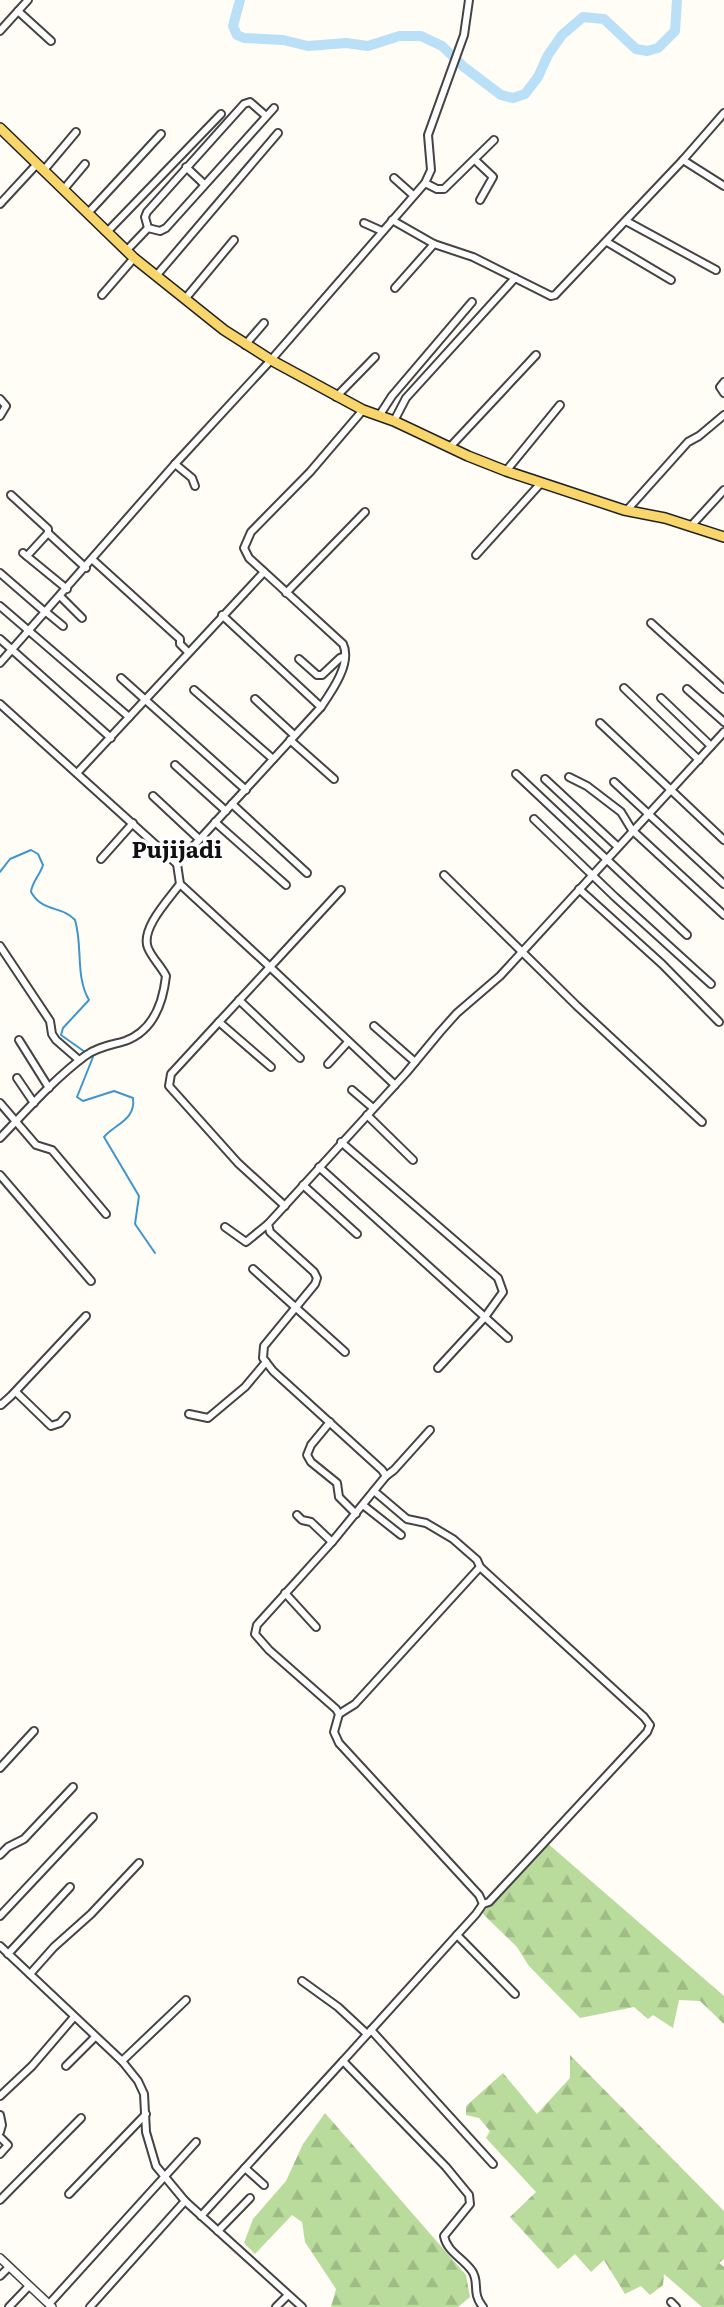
<svg xmlns="http://www.w3.org/2000/svg" width="724" height="2307" font-family="Literata,serif">
  <style>
    .forest { fill: url(#forest-firs) }
    .lines { fill: none; stroke-linecap: round; stroke-linejoin: round }
    .stream { stroke: #3f96cf; stroke-width: 2 }
    .river { stroke: #b9e0f7; stroke-width: 10 }
    .minor-casing { stroke: #444; stroke-width: 10 }
    .tertiary-casing { stroke: #444; stroke-width: 10 }
    .primary-casing { stroke: #222; stroke-width: 12 }
    .minor { stroke: #fff; stroke-width: 6 }
    .tertiary { stroke: #fff; stroke-width: 7 }
    .primary { stroke: #f9d66b; stroke-width: 9 }
    .labels { text-anchor: middle; stroke-width: 7; stroke-linejoin: round; paint-order: stroke }
    .quarter-label { font-size: 23px; font-weight: bold; fill: #111; stroke: #fff }
  </style>
  <defs>
    <pattern id="forest-firs" width="22" height="20" patternUnits="userSpaceOnUse" patternTransform="scale(1.75)"><rect width="22" height="20" fill="#b9dc9c"/><path d="M5 1l3.5 6h-7zM16 11l3.5 6h-7z" fill="#9ebc85"/></pattern>
  </defs>
  <rect width="100%" height="100%" fill="#fffdf5"/>
  <g class="forest">
    <path d="M546 1842 724 1996V2024L700 2001 679 2000 673 2028 653 2015 648 2019 634 2007 580 2018 529 1966 517 1947 482 1913Z"/>
    <path d="M570 2055 724 2211V2259L719 2263 724 2267V2307H702L664 2274 663 2285 650 2295 641 2286 625 2294 604 2260 591 2272 575 2254 558 2269 510 2217 536 2192 486 2138 490 2131 479 2118 466 2115V2106L503 2073 537 2114 570 2078Z"/>
    <path d="M325 2113 466 2275 470 2297 458 2307H331L336 2289 305 2242 302 2222 292 2215 255 2254 244 2243 253 2219 286 2181 303 2144Z"/>
  </g>
  <g class="lines">
    <g class="stream">
      <path d="M0 872 10 859 31 850 38 854 43 865C40 875 32 882 31 892 43 913 61 905 75 920 83 946 75 976 89 1000L63 1028 61 1035 85 1052"/>
      <path d="M90 1055 93 1057 77 1097 83 1101 114 1091 133 1098C136 1120 115 1124 104 1137L139 1196 135 1224 155 1253"/>
    </g>
    <path class="river" d="M240 0 233 26 237 35 244 38 283 40 308 46 346 43 368 46 399 36H421L442 46 464 67 501 95 513 98 525 94 538 77 548 55 562 35 583 17 604 19 636 49 647 51 658 48 675 31 677 0"/>
    <defs>
      <g id="minor">
        <path d="M18 11 51 41"/>
        <path d="M0 31 28 0"/>
        <path d="M475 160 493 177 480 200"/>
        <path d="M683 160 724 186"/>
        <path d="M186 167 204 184"/>
        <path d="M44 170 76 132"/>
        <path d="M394 178 413 195"/>
        <path d="M425 183 437 189H444L494 140"/>
        <path d="M64 189 85 164"/>
        <path d="M0 204 37 164"/>
        <path d="M89 212 161 134"/>
        <path d="M392 220 434 244 473 257 551 296 555 295 683 160 724 113"/>
        <path d="M626 221 716 270"/>
        <path d="M364 223 382 231"/>
        <path d="M148 228 145 217 147 212 244 104 250 102 266 116"/>
        <path d="M108 231 221 114"/>
        <path d="M607 242 671 280"/>
        <path d="M127 250 148 228 160 231 166 228 274 108"/>
        <path d="M156 276 278 133"/>
        <path d="M395 288 434 244"/>
        <path d="M102 295 134 258"/>
        <path d="M185 299 234 240"/>
        <path d="M245 345 264 323"/>
        <path d="M724 382 720 387 724 393"/>
        <path d="M336 397 375 357"/>
        <path d="M0 399 6 406 0 416"/>
        <path d="M379 416 392 396 472 302"/>
        <path d="M394 421 406 398 515 278"/>
        <path d="M450 447 536 355"/>
        <path d="M175 464 192 478 195 486"/>
        <path d="M506 471 560 405"/>
        <path d="M11 495 48 529V533L86 568"/>
        <path d="M627 510 688 442 699 436 724 415"/>
        <path d="M691 526 724 490"/>
        <path d="M23 553 67 589"/>
        <path d="M476 555 541 483"/>
        <path d="M27 556 48 533"/>
        <path d="M93 560 180 639V644L188 652"/>
        <path d="M0 573 45 612"/>
        <path d="M286 593 365 512"/>
        <path d="M60 596 82 618"/>
        <path d="M0 606 129 717"/>
        <path d="M46 612 63 626"/>
        <path d="M222 615 321 707"/>
        <path d="M651 623 724 689"/>
        <path d="M0 639 111 738"/>
        <path d="M299 659 317 675H322L340 658 345 656"/>
        <path d="M0 663 175 464 271 360 425 183 431 170 428 135 464 35 469 0"/>
        <path d="M121 678 246 790"/>
        <path d="M624 688 699 760"/>
        <path d="M687 689 724 722"/>
        <path d="M194 690 273 759"/>
        <path d="M661 698 711 746"/>
        <path d="M255 699 294 735"/>
        <path d="M0 704 177 864"/>
        <path d="M600 723 724 840"/>
        <path d="M290 740 334 779"/>
        <path d="M175 765 226 811"/>
        <path d="M78 772 264 572"/>
        <path d="M516 774 687 935"/>
        <path d="M569 777 587 786 621 812 632 830 724 915"/>
        <path d="M545 779 617 846"/>
        <path d="M614 782 724 884"/>
        <path d="M153 796 199 839"/>
        <path d="M232 804 307 873"/>
        <path d="M534 819 615 897 711 984"/>
        <path d="M215 822 286 885"/>
        <path d="M101 859 133 823"/>
        <path d="M444 875 577 1006 702 1122"/>
        <path d="M579 889 662 964 719 1022"/>
        <path d="M341 890 270 967 395 1085"/>
        <path d="M0 946 50 1021 52 1034 56 1040 79 1060"/>
        <path d="M239 1000 300 1058"/>
        <path d="M219 1022 171 1074 169 1086 238 1163 285 1206"/>
        <path d="M374 1026 415 1062"/>
        <path d="M19 1040 49 1088"/>
        <path d="M328 1064 348 1042"/>
        <path d="M271 1067 219 1022 270 967 180 884 177 864 321 707C332 691 352 663 343 644L249 558 244 548 251 532 310 472 363 410"/>
        <path d="M17 1078 34 1103"/>
        <path d="M352 1090 373 1108"/>
        <path d="M0 1103 36 1145 52 1150 106 1214"/>
        <path d="M367 1115 413 1160"/>
        <path d="M0 1138C27 1110 54 1079 85 1056 97 1047 112 1045 125 1041 153 1031 163 1003 166 976 161 966 152 958 148 948 140 929 169 899 180 884"/>
        <path d="M341 1142 498 1278 503 1292 485 1317 438 1368"/>
        <path d="M319 1167 508 1338"/>
        <path d="M0 1175 91 1281"/>
        <path d="M303 1185 357 1234"/>
        <path d="M225 1227 246 1242 268 1224"/>
        <path d="M253 1269 345 1352"/>
        <path d="M16 1392 51 1426 60 1423 66 1416"/>
        <path d="M0 1404 1 1405 11 1396 86 1316"/>
        <path d="M189 1414 208 1418 245 1387 266 1362"/>
        <path d="M330 1422 311 1445 307 1455 311 1462 337 1483 339 1497 356 1514"/>
        <path d="M386 1476 394 1470 430 1430"/>
        <path d="M374 1491 407 1519 426 1523 453 1539 477 1560 480 1567 644 1717 650 1725 647 1732 489 1902 483 1904 476 1914 343 2061 446 2167 469 2195 470 2204 444 2236C447 2252 463 2258 472 2271 480 2282 471 2293 483 2307"/>
        <path d="M363 1505 401 1535"/>
        <path d="M297 1515 302 1520 311 1522 332 1542"/>
        <path d="M285 1593 316 1627"/>
        <path d="M339 1714 355 1704 480 1567"/>
        <path d="M0 1768 34 1731"/>
        <path d="M0 1855 8 1847 24 1839 73 1787"/>
        <path d="M483 1904 479 1895 339 1743 334 1732 339 1714 336 1709 269 1650 255 1634 257 1625 332 1542 386 1476 382 1470 273 1371 263 1358 264 1346 315 1284 317 1278 314 1272 270 1232 268 1224 406 1073 440 1032 457 1013 500 976 724 732"/>
        <path d="M0 1916 93 1817"/>
        <path d="M457 1935 515 1994"/>
        <path d="M0 1946 122 2061 138 2081 144 2094 146 2132 156 2166 185 2201 302 2307"/>
        <path d="M8 1954 70 1887"/>
        <path d="M30 1974 54 1947 91 1914 139 1863"/>
        <path d="M302 1981 338 2007 367 2034"/>
        <path d="M371 2030 493 2164"/>
        <path d="M122 2061 186 2000"/>
        <path d="M66 2066 95 2037"/>
        <path d="M0 2096 32 2066 74 2017"/>
        <path d="M0 2115 2 2125 0 2132"/>
        <path d="M0 2137 8 2145 0 2154"/>
        <path d="M245 2168 264 2185"/>
        <path d="M69 2194 146 2114"/>
        <path d="M0 2200 81 2118"/>
        <path d="M201 2216 343 2061"/>
        <path d="M218 2231 250 2198"/>
        <path d="M0 2276 9 2267"/>
        <path d="M671 2302 676 2307"/>
        <path d="M49 2304 196 2142"/>
        <path d="M9 2307 29 2286"/>
        <path d="M90 2307 185 2201"/>
        <path d="M276 2307 287 2296"/>
      </g>
      <path id="tertiary" d="M0 2258 52 2307"/>
      <path id="primary" d="M0 128 134 258 224 330 271 360 363 410 394 421 468 456 506 471 624 510 665 518 724 537"/>
    </defs>
    <use href="#minor" class="minor-casing"/>
    <use href="#tertiary" class="tertiary-casing"/>
    <use href="#primary" class="primary-casing"/>
    <use href="#minor" class="minor"/>
    <use href="#tertiary" class="tertiary"/>
    <use href="#primary" class="primary"/>
  </g>
  <g class="labels">
    <g class="quarter-label">
      <text x="177" y="858">Pujijadi</text>
    </g>
  </g>
</svg>
